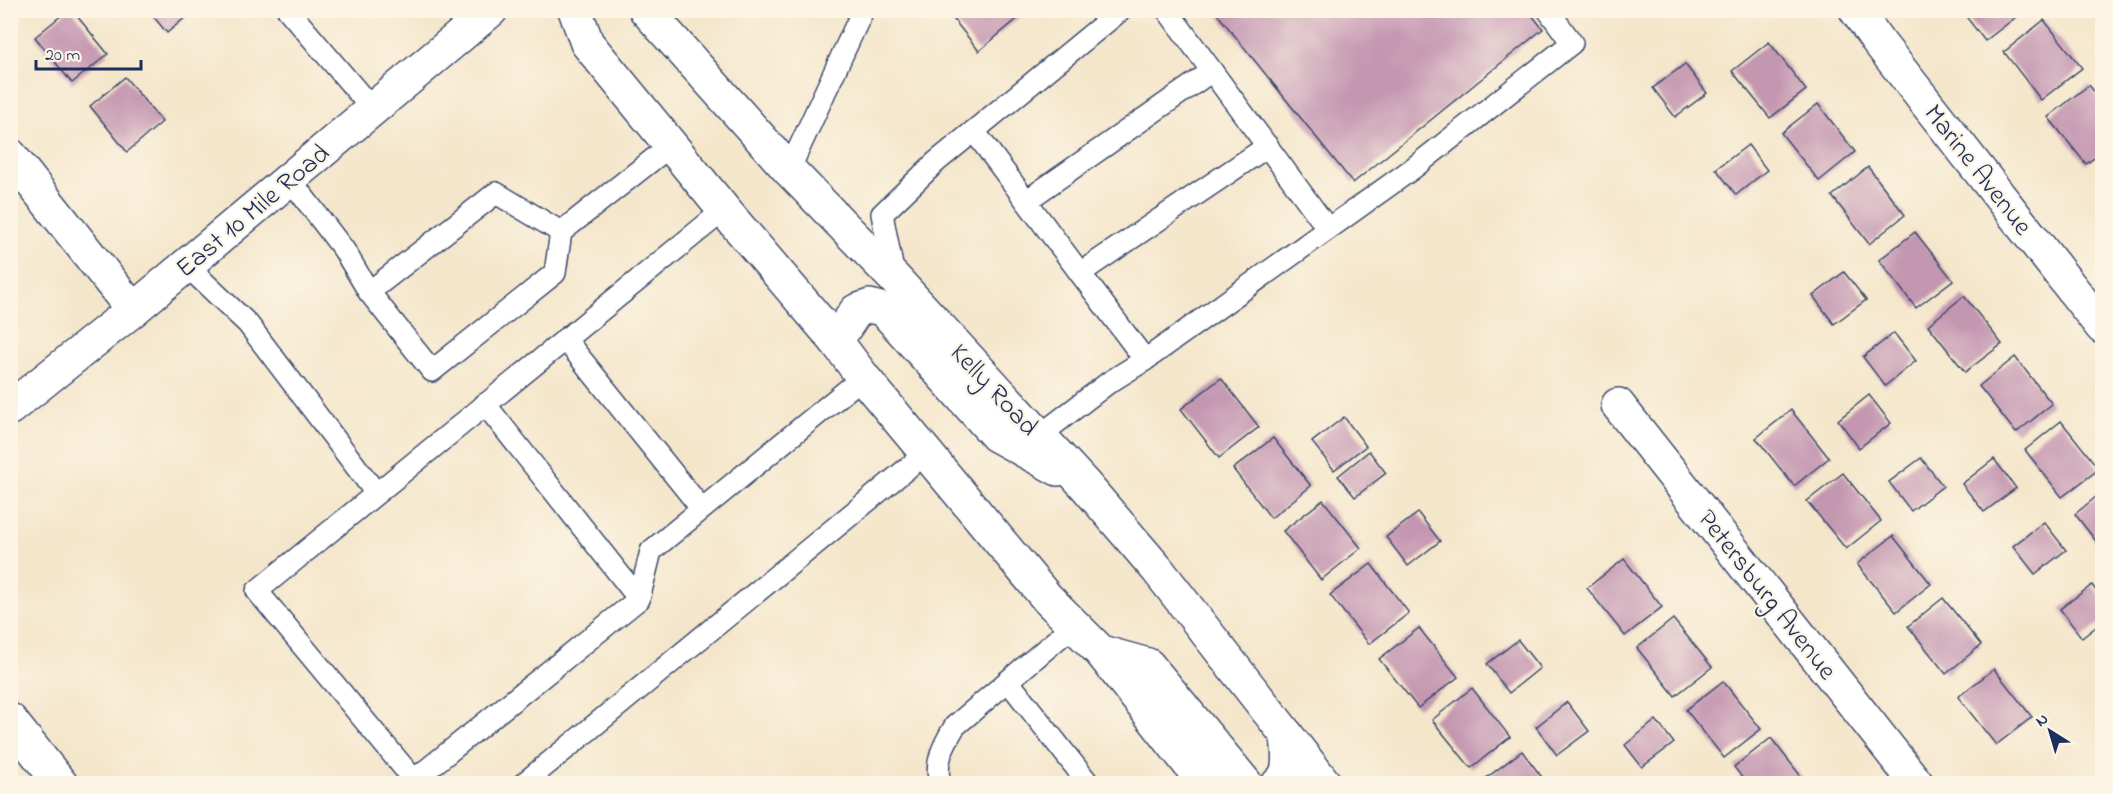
<svg xmlns="http://www.w3.org/2000/svg" width="2113" height="794" font-family="'Indie Flower',sans-serif">
  <style>
    .building { fill: #c497b1 }
    .lines { fill: none; stroke-linecap: round; stroke-linejoin: round }
    .lane-casing { stroke: #3c4a6e; stroke-width: 24 }
    .street-casing { stroke: #3c4a6e; stroke-width: 36 }
    .secondary-casing { stroke: #3c4a6e; stroke-width: 36 }
    .lane { stroke: #fff; stroke-width: 21 }
    .street { stroke: #fff; stroke-width: 33 }
    .secondary { stroke: #fff; stroke-width: 33 }
    .labels { text-anchor: middle; stroke-width: 4.5; stroke-linejoin: round; paint-order: stroke }
    .street-label { font-size: 27px; fill: #1b2f5e; stroke: #fcf5e5 }
  </style>
  <rect width="100%" height="100%" fill="#fcf5e5"/>
  <filter id="ink" filterUnits="userSpaceOnUse"><feTurbulence type="fractalNoise" baseFrequency=".0167" numOctaves="2"/><feDisplacementMap in="SourceGraphic" scale="12" xChannelSelector="R" yChannelSelector="G"/><feConvolveMatrix kernelMatrix="1 2 1 2 8 2 1 2 1" color-interpolation-filters="sRGB"/></filter>
  <filter id="wash" filterUnits="userSpaceOnUse"><feTurbulence type="fractalNoise" baseFrequency=".008" numOctaves="4" result="noise"/><feDisplacementMap in="SourceGraphic" scale="24" xChannelSelector="R" yChannelSelector="G"/><feGaussianBlur stdDeviation="1.35" result="paint"/><feColorMatrix in="noise" values="0 0 0 0 0 0 0 0 0 0 0 0 0 0 0 0 0 1.4 0 .05"/><feComposite in="paint" operator="in"/></filter>
  <g filter="url(#wash)">
    <rect width="100%" height="100%" fill="#f4e6cb"/>
    <g id="blocks">
      <g class="building">
        <path d="M68 10H72L108 54 72 83 35 37Z"/>
        <path d="M148 10H194L167 33Z"/>
        <path d="M946 10H1028L979 51Z"/>
        <path d="M1214 10H1528L1543 29 1353 183Z"/>
        <path d="M1961 10H2025L1985 41Z"/>
        <path d="M2044 20 2082 68 2041 100 2004 52Z"/>
        <path d="M1769 42 1806 90 1770 118 1732 71Z"/>
        <path d="M1685 64 1707 93 1675 117 1653 88Z"/>
        <path d="M125 77 162 122 127 152 90 106Z"/>
        <path d="M2089 85 2102 102V152L2086 164 2048 117Z"/>
        <path d="M1818 104 1855 152 1819 181 1781 133Z"/>
        <path d="M1748 145 1767 170 1736 195 1716 169Z"/>
        <path d="M1868 167 1905 215 1869 244 1832 196Z"/>
        <path d="M1915 232 1953 280 1916 308 1879 260Z"/>
        <path d="M1844 272 1866 300 1834 324 1813 296Z"/>
        <path d="M1964 296 2002 344 1965 372 1928 325Z"/>
        <path d="M1894 333 1916 361 1885 386 1863 357Z"/>
        <path d="M2015 357 2052 404 2016 433 1979 386Z"/>
        <path d="M1221 378 1259 427 1219 458 1181 409Z"/>
        <path d="M1869 395 1891 423 1859 448 1838 420Z"/>
        <path d="M1791 410 1829 458 1794 486 1756 438Z"/>
        <path d="M1344 417 1366 446 1334 470 1312 442Z"/>
        <path d="M2061 421 2099 469 2062 497 2025 450Z"/>
        <path d="M1273 438 1311 486 1271 518 1233 469Z"/>
        <path d="M1369 451 1386 473 1355 497 1338 476Z"/>
        <path d="M1921 458 1943 486 1911 511 1889 482Z"/>
        <path d="M1994 459 2016 488 1984 512 1962 484Z"/>
        <path d="M1843 473 1881 521 1846 549 1807 501Z"/>
        <path d="M2102 492V549L2075 514Z"/>
        <path d="M1323 500 1361 548 1321 580 1283 531Z"/>
        <path d="M1418 513 1440 541 1408 566 1386 537Z"/>
        <path d="M2044 522 2066 550 2035 574 2013 546Z"/>
        <path d="M1893 536 1931 584 1896 612 1857 564Z"/>
        <path d="M1624 559 1662 607 1625 636 1587 588Z"/>
        <path d="M1371 564 1409 613 1369 644 1330 595Z"/>
        <path d="M2092 585 2102 599V622L2082 638 2060 609Z"/>
        <path d="M1943 598 1981 645 1946 674 1908 626Z"/>
        <path d="M1673 619 1712 667 1675 696 1637 648Z"/>
        <path d="M1419 628 1458 677 1418 708 1379 659Z"/>
        <path d="M1518 640 1540 668 1509 693 1487 664Z"/>
        <path d="M1994 669 2032 717 1996 745 1958 697Z"/>
        <path d="M1723 681 1761 729 1724 758 1686 710Z"/>
        <path d="M1472 688 1510 737 1471 768 1432 720Z"/>
        <path d="M1567 702 1589 731 1557 755 1536 727Z"/>
        <path d="M1656 720 1674 743 1642 767 1625 745Z"/>
        <path d="M1771 738 1807 784H1747L1734 767Z"/>
        <path d="M1522 751 1547 784H1482L1481 782Z"/>
      </g>
    </g>
  </g>
  <g filter="url(#ink)">
    <use href="#blocks" fill-opacity="0" stroke="#3c4a6e" stroke-width="1.5"/>
    <g class="lines">
      <defs>
        <g id="lane">
          <path d="M288 10 373 110"/>
          <path d="M1167 10 1328 229"/>
          <path d="M974 131 1145 360"/>
          <path d="M789 170 863 10"/>
          <path d="M289 178 344 250 369 292 432 371 555 273 561 232 670 146"/>
          <path d="M1026 201 1212 71"/>
          <path d="M724 210 257 591 414 780 639 599 651 551 863 377"/>
          <path d="M186 265 248 324 376 493"/>
          <path d="M1080 273 1268 146"/>
          <path d="M894 276 882 214 936 162 1121 10"/>
          <path d="M369 292 496 193 561 232"/>
          <path d="M565 339 701 508"/>
          <path d="M485 404 639 599"/>
          <path d="M1039 436 1108 383 1145 360 1412 169 1572 43 1548 10"/>
          <path d="M1008 681 1089 784"/>
          <path d="M523 784 926 453"/>
          <path d="M940 784C934 762 944 744 955 726L1074 625"/>
        </g>
        <g id="street">
          <path d="M1856 10 1877 40 2102 327"/>
          <path d="M10 155 133 310"/>
          <path d="M1618 405 1917 784"/>
          <path d="M10 720 61 784"/>
        </g>
        <g id="secondary">
          <path d="M575 10 587 43 724 210 836 341 863 377 1047 598 1101 652 1205 784"/>
          <path d="M646 10 789 170 895 279 1085 485 1157 569 1325 784"/>
          <path d="M836 341 856 311 870 306 884 310 996 435 1058 469"/>
          <path d="M10 408 133 310 491 10"/>
          <path d="M1101 652 1148 665 1246 784"/>
          <path d="M1278 784C1293 773 1288 752 1287 735"/>
        </g>
      </defs>
      <use href="#lane" class="lane-casing"/>
      <use href="#street" class="street-casing"/>
      <use href="#secondary" class="secondary-casing"/>
      <use href="#lane" class="lane"/>
      <use href="#street" class="street"/>
      <use href="#secondary" class="secondary"/>
    </g>
  </g>
  <g class="labels">
    <g class="street-label">
      <text transform="translate(1979 169) rotate(52)" y="9">Marine Avenue</text>
      <text transform="translate(252 210) rotate(-40)" y="9">East 10 Mile Road</text>
      <text transform="translate(995 389) rotate(47)" y="9">Kelly Road</text>
      <text transform="translate(1768 594) rotate(52)" y="9">Petersburg Avenue</text>
    </g>
  </g>
  <rect width="2113" height="794" fill="none" stroke="#fcf5e5" stroke-width="36"/>
  <g transform="translate(2050 731) rotate(323)" stroke="#fcf5e5" stroke-width="4.5" paint-order="stroke">
  <path d="M0-4.5L10 22L0 15L-10 22Z" fill="#1b2f5e"/>
  <text y="-9" font-size="16" font-weight="bold" text-anchor="middle" fill="#1b2f5e">N</text>
  </g>
  <path d="M36 60v9h105v-9" fill="none" stroke="#1b2f5e" stroke-width="3"/>
  <text x="45" y="60" font-size="18" fill="#1b2f5e" stroke="#fcf5e5" stroke-width="4.5" paint-order="stroke">20 m</text>
</svg>
